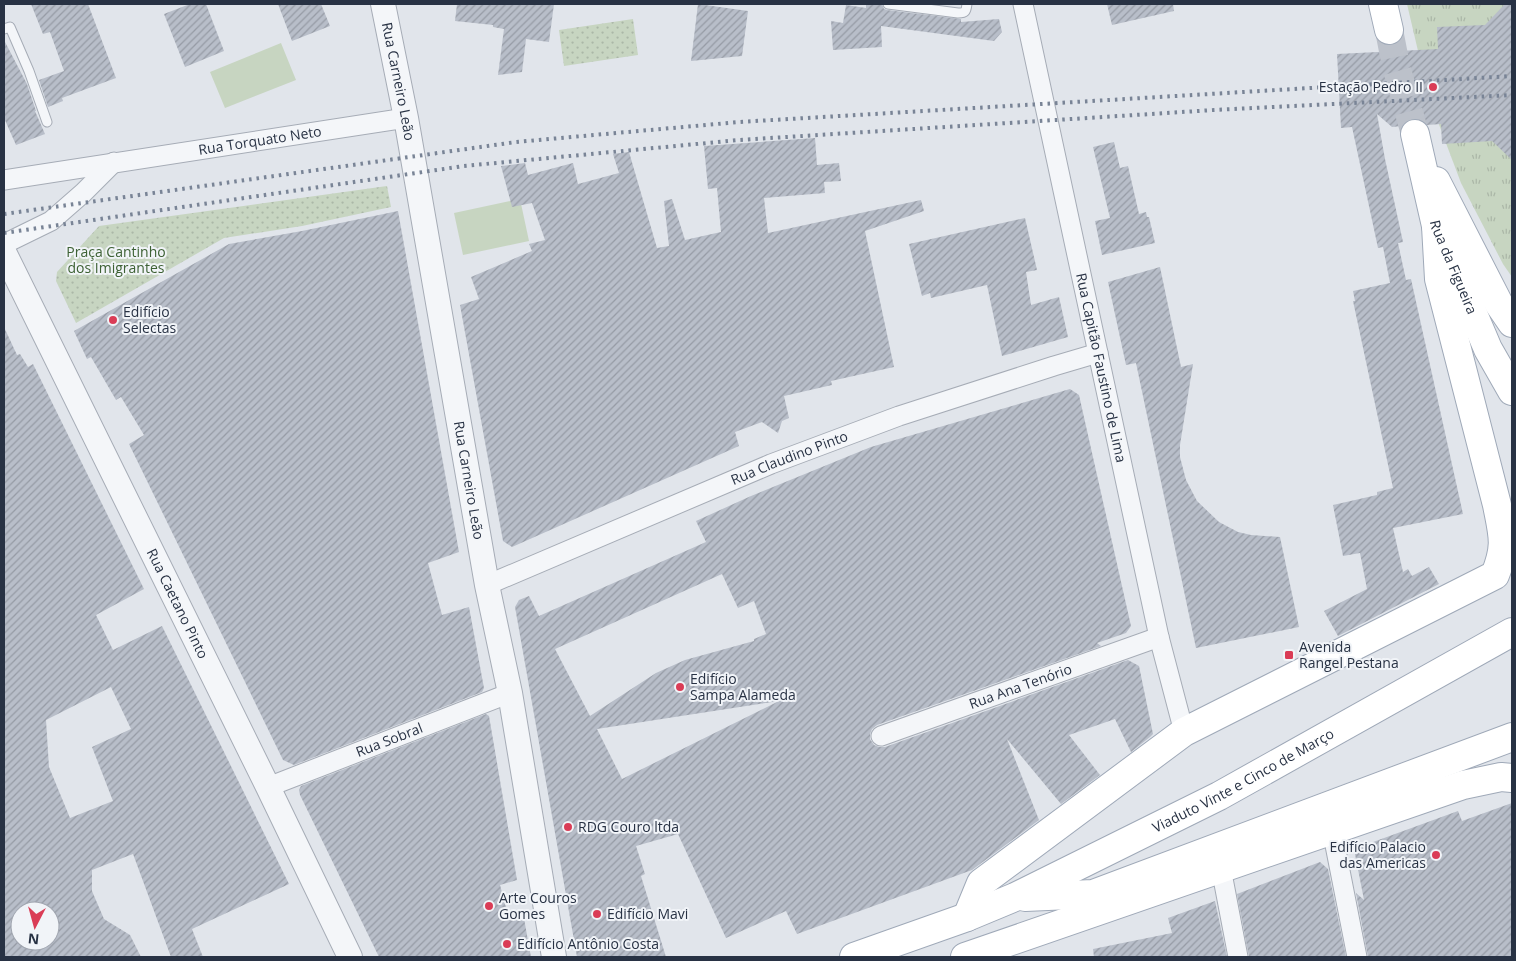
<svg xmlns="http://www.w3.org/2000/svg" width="1516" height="961" font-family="'Open Sans',sans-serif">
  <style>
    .grass { fill: url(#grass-tufts) }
    .park { fill: url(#park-dots) }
    .garden { fill: #c7d5c1 }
    .building { fill: url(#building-hatch); fill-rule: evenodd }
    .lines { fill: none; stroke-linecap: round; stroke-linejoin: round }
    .primary-tunnel { stroke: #bcc1ca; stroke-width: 28; stroke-dasharray: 28 14; stroke-linecap: butt }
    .service-casing { stroke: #a6acb6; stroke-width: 11 }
    .minor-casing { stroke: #a6acb6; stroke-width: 21 }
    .tertiary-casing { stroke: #a6acb6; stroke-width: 26 }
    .primary-casing { stroke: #9fa9b8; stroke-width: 30 }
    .service { stroke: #f4f6f9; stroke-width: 9 }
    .minor { stroke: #f4f6f9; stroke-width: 19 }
    .tertiary { stroke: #f4f6f9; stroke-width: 24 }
    .primary { stroke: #fff; stroke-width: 28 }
    .rail { stroke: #798496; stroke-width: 4; stroke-dasharray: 2.5 5; stroke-linecap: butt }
    .poi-dot { fill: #da3c56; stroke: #f1f4f8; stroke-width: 2 }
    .labels { text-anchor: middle; stroke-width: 4; stroke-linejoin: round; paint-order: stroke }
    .street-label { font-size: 14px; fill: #283244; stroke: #f1f4f8 }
    .poi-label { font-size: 14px; fill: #283244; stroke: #f1f4f8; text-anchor: start }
    .park-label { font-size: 14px; fill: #3d6134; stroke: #f1f4f8 }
  </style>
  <defs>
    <pattern id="grass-tufts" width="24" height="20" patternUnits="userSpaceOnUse" patternTransform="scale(1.25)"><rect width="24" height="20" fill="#c7d5c1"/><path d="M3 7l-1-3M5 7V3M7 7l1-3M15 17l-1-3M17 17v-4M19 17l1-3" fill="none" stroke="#abb7a7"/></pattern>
    <pattern id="park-dots" width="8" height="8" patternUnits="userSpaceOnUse" patternTransform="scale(1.25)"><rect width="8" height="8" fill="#c7d5c1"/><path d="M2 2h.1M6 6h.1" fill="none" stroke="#abb7a7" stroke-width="1.8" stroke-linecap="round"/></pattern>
    <pattern id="building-hatch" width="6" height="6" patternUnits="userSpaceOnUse" patternTransform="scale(1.25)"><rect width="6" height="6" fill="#b8bec9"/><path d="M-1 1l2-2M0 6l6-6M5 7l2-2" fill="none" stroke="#969ba5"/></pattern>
  </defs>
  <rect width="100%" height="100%" fill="#e1e5eb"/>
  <path class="grass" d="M1407 4H1512V277L1503 264 1461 183 1429 98Z"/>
  <g class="park">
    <path d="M633 19 638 55 564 66 559 30Z"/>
    <path d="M387 186 391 207 302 226 224 238 76 323 56 281 57 272 99 226Z"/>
  </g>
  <g class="garden">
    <path d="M281 43 296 80 225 108 210 72Z"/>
    <path d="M520 199 529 241 463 255 454 213Z"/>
  </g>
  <g class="building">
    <path d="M31 4H88L116 78 62 98 63 101 48 107 39 80 64 71 50 32 43 34Z"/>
    <path d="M190 4H206L224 51 185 67 164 14Z"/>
    <path d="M278 4H321L330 26 292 41Z"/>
    <path d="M457 4H554L549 42 526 39 522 72 498 75 504 29 493 27V25L455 21Z"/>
    <path d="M698 4 748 11 742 56 691 61Z"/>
    <path d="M866 4H882L884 9 887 10 961 19V22L999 19 1002 32 994 41 881 26 882 47 833 50 831 21 843 23 846 5 866 8Z"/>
    <path d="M1107 4H1173L1174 11 1112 25Z"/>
    <path d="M1505 4H1512V160L1492 141 1442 144 1441 124 1427 125 1420 119H1412L1405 122 1402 126 1392 127 1377 114 1385 159 1403 242 1398 243 1406 280 1411 279 1463 514 1393 528 1403 572 1408 569 1412 576 1429 567 1439 584 1338 636 1324 611 1367 589 1360 553 1343 556 1333 505 1377 495V492L1393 488 1353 301H1355L1353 291 1390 283 1383 247 1378 248 1352 127 1341 128 1337 54 1438 49 1437 27 1485 25Z"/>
    <path d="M4 40 27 84 36 111H35L45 134 16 145 4 118Z"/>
    <path d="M815 138 817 165 839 163 841 181 824 182 825 193 764 198 768 233 921 200 924 211 865 231 894 367 831 381 832 385 784 396 789 418 782 421 778 433 762 422 735 432 739 446 512 547 503 541 460 305 479 299 471 277 532 251 529 244 545 240 532 203 512 207 501 166 525 163 528 175 573 163 578 184 619 173 613 154 629 152 657 248 669 246 664 201 672 199 685 240 721 232 717 188 708 189 704 146Z"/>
    <path d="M1114 142 1120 168 1128 166 1139 214 1146 212 1147 217H1149L1155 243 1102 255 1095 221 1110 218 1093 147Z"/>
    <path d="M398 211 459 552 428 563 442 615 469 607 484 688 482 692 294 765 283 760 129 444 144 435 121 397 116 400 91 357 87 359 74 331 229 244 302 231Z"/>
    <path d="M1025 218 1037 270 1026 272 1031 305 1059 297 1068 337 1002 356 987 285 931 298 930 293 922 296 909 244Z"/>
    <path d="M1160 267 1181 367 1193 364 1180 445V457L1186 480 1197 501 1219 522 1238 532 1251 535 1280 537 1299 627 1196 648 1136 363 1126 365 1108 282Z"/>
    <path d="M4 327 17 355 20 354 28 367 33 364 144 589 96 615 113 650 162 626 289 884 192 929 203 957H171L133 854 92 870V891L104 919 130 935 141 957H4ZM111 687 131 729 92 747 113 801 70 818 49 767 46 720ZM20 911H50V941H20Z"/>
    <path d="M1070 389 1079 395 1131 626 1126 633 1097 643 1101 646 877 725 872 729 870 734V739L874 745 879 747H885L1128 660 1139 666 1153 734 1150 737 1131 752 1115 719 1069 735 1100 775 1061 804 1007 739 1039 820 972 870 797 934 786 911 726 938 678 834 636 846 645 874 641 876 666 957H577L515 607 519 600 529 596 539 616 706 542 696 521 751 496 871 447ZM722 574 738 608 754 601 766 634 754 639V641L685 660 656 673 590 716 555 649ZM779 701 622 779 597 729Z"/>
    <path d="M486 714 489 716 517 880 500 885 509 918 523 913 531 957H379L300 795 299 790 301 786Z"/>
    <path d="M1512 803V957H1368L1356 893 1364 900 1354 849 1458 811 1462 821Z"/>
    <path d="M1320 862 1328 869 1346 957H1249L1237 894Z"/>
    <path d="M1215 901 1227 957H1094L1093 949 1172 933 1168 918Z"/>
  </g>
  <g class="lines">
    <path class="primary-tunnel" d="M1389 30 1396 66 1415 134"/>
    <defs>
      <g id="service">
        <path d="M888 4 958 13C966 13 966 11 967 4"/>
        <path d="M4 29 10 27 29 71 47 122"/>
      </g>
      <g id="minor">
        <path id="s1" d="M1023 4 1159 637 1184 732"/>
        <path id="s2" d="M4 180 406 118"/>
        <path d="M4 244 51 221 83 193 114 162"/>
        <path id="s3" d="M487 585 771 464 899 416 1054 366 1098 353"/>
        <path id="s4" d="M881 736 1159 637"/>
        <path id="s5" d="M268 787 510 693"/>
        <path d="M1332 830 1357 957"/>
        <path d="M1221 868 1238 957"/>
      </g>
      <g id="tertiary">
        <path id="s6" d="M383 4 406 118 487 585 510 693 554 957"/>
        <path id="s7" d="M4 252 268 787 350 957"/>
      </g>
      <g id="primary">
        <path d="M1383 4 1389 30"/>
        <path id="s8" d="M1415 134 1436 226 1488 349 1512 391"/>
        <path d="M1436 181 1499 304 1512 323"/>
        <path d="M1025 897 1093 894 1512 737"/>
        <path d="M967 917 981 883 1184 732 1495 575C1507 545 1503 536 1497 505L1439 279 1436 226"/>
        <path id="s9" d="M854 957 967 917 1015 897 1219 796 1512 632"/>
        <path d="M965 957 1463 785 1501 777 1512 778"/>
      </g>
    </defs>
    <use href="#service" class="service-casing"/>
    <use href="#minor" class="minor-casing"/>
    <use href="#tertiary" class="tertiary-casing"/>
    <use href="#primary" class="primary-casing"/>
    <use href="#service" class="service"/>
    <use href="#minor" class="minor"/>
    <use href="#tertiary" class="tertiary"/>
    <use href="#primary" class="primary"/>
    <g class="rail">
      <path d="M4 214 516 142 739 122 1512 76"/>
      <path d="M4 233 464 166 739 140 1214 110 1512 95"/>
    </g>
  </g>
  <g class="poi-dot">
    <circle cx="1433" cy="87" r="5"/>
    <circle cx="113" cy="320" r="5"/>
    <rect x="1284" y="650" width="10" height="10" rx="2.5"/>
    <circle cx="680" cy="687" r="5"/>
    <circle cx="568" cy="827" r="5"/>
    <circle cx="1436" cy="855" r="5"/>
    <circle cx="489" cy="906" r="5"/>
    <circle cx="597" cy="914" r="5"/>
    <circle cx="507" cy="944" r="5"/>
  </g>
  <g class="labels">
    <g class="street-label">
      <text dy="5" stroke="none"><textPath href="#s6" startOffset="79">Rua Carneiro Leão</textPath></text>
      <text dy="5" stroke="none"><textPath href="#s2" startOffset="259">Rua Torquato Neto</textPath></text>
      <text dy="5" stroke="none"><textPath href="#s8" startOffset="139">Rua da Figueira</textPath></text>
      <text dy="5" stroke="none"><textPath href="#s1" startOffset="372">Rua Capitão Faustino de Lima</textPath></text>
      <text dy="5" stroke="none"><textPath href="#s3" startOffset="328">Rua Claudino Pinto</textPath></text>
      <text dy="5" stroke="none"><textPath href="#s6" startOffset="484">Rua Carneiro Leão</textPath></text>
      <text dy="5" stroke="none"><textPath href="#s7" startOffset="392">Rua Caetano Pinto</textPath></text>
      <text dy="5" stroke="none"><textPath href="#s4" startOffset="148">Rua Ana Tenório</textPath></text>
      <text dy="5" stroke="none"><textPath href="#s5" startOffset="130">Rua Sobral</textPath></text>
      <text dy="5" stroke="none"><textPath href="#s9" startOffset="428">Viaduto Vinte e Cinco de Março</textPath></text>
    </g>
    <g class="poi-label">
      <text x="1423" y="92" text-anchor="end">Estação Pedro II</text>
      <text x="123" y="317">Edifício<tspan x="123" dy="16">Selectas</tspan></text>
      <text x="1299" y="652">Avenida<tspan x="1299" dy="16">Rangel Pestana</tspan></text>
      <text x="690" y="684">Edifício<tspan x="690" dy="16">Sampa Alameda</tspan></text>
      <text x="578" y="832">RDG Couro ltda</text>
      <text x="1426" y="852" text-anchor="end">Edifício Palacio<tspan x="1426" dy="16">das Americas</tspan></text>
      <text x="499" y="903">Arte Couros<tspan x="499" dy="16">Gomes</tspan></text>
      <text x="607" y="919">Edifício Mavi</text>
      <text x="517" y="949">Edifício Antônio Costa</text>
    </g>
    <g class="park-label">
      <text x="116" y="257">Praça Cantinho<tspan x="116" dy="16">dos Imigrantes</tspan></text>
    </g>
  </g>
  <rect width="1516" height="961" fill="none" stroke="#283244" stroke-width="10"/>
  <g transform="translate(35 926) rotate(186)"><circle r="24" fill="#f1f4f8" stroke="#a1a6b0"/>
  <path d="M0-4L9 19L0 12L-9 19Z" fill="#da3c56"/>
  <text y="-8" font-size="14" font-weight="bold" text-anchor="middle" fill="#283244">N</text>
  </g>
</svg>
